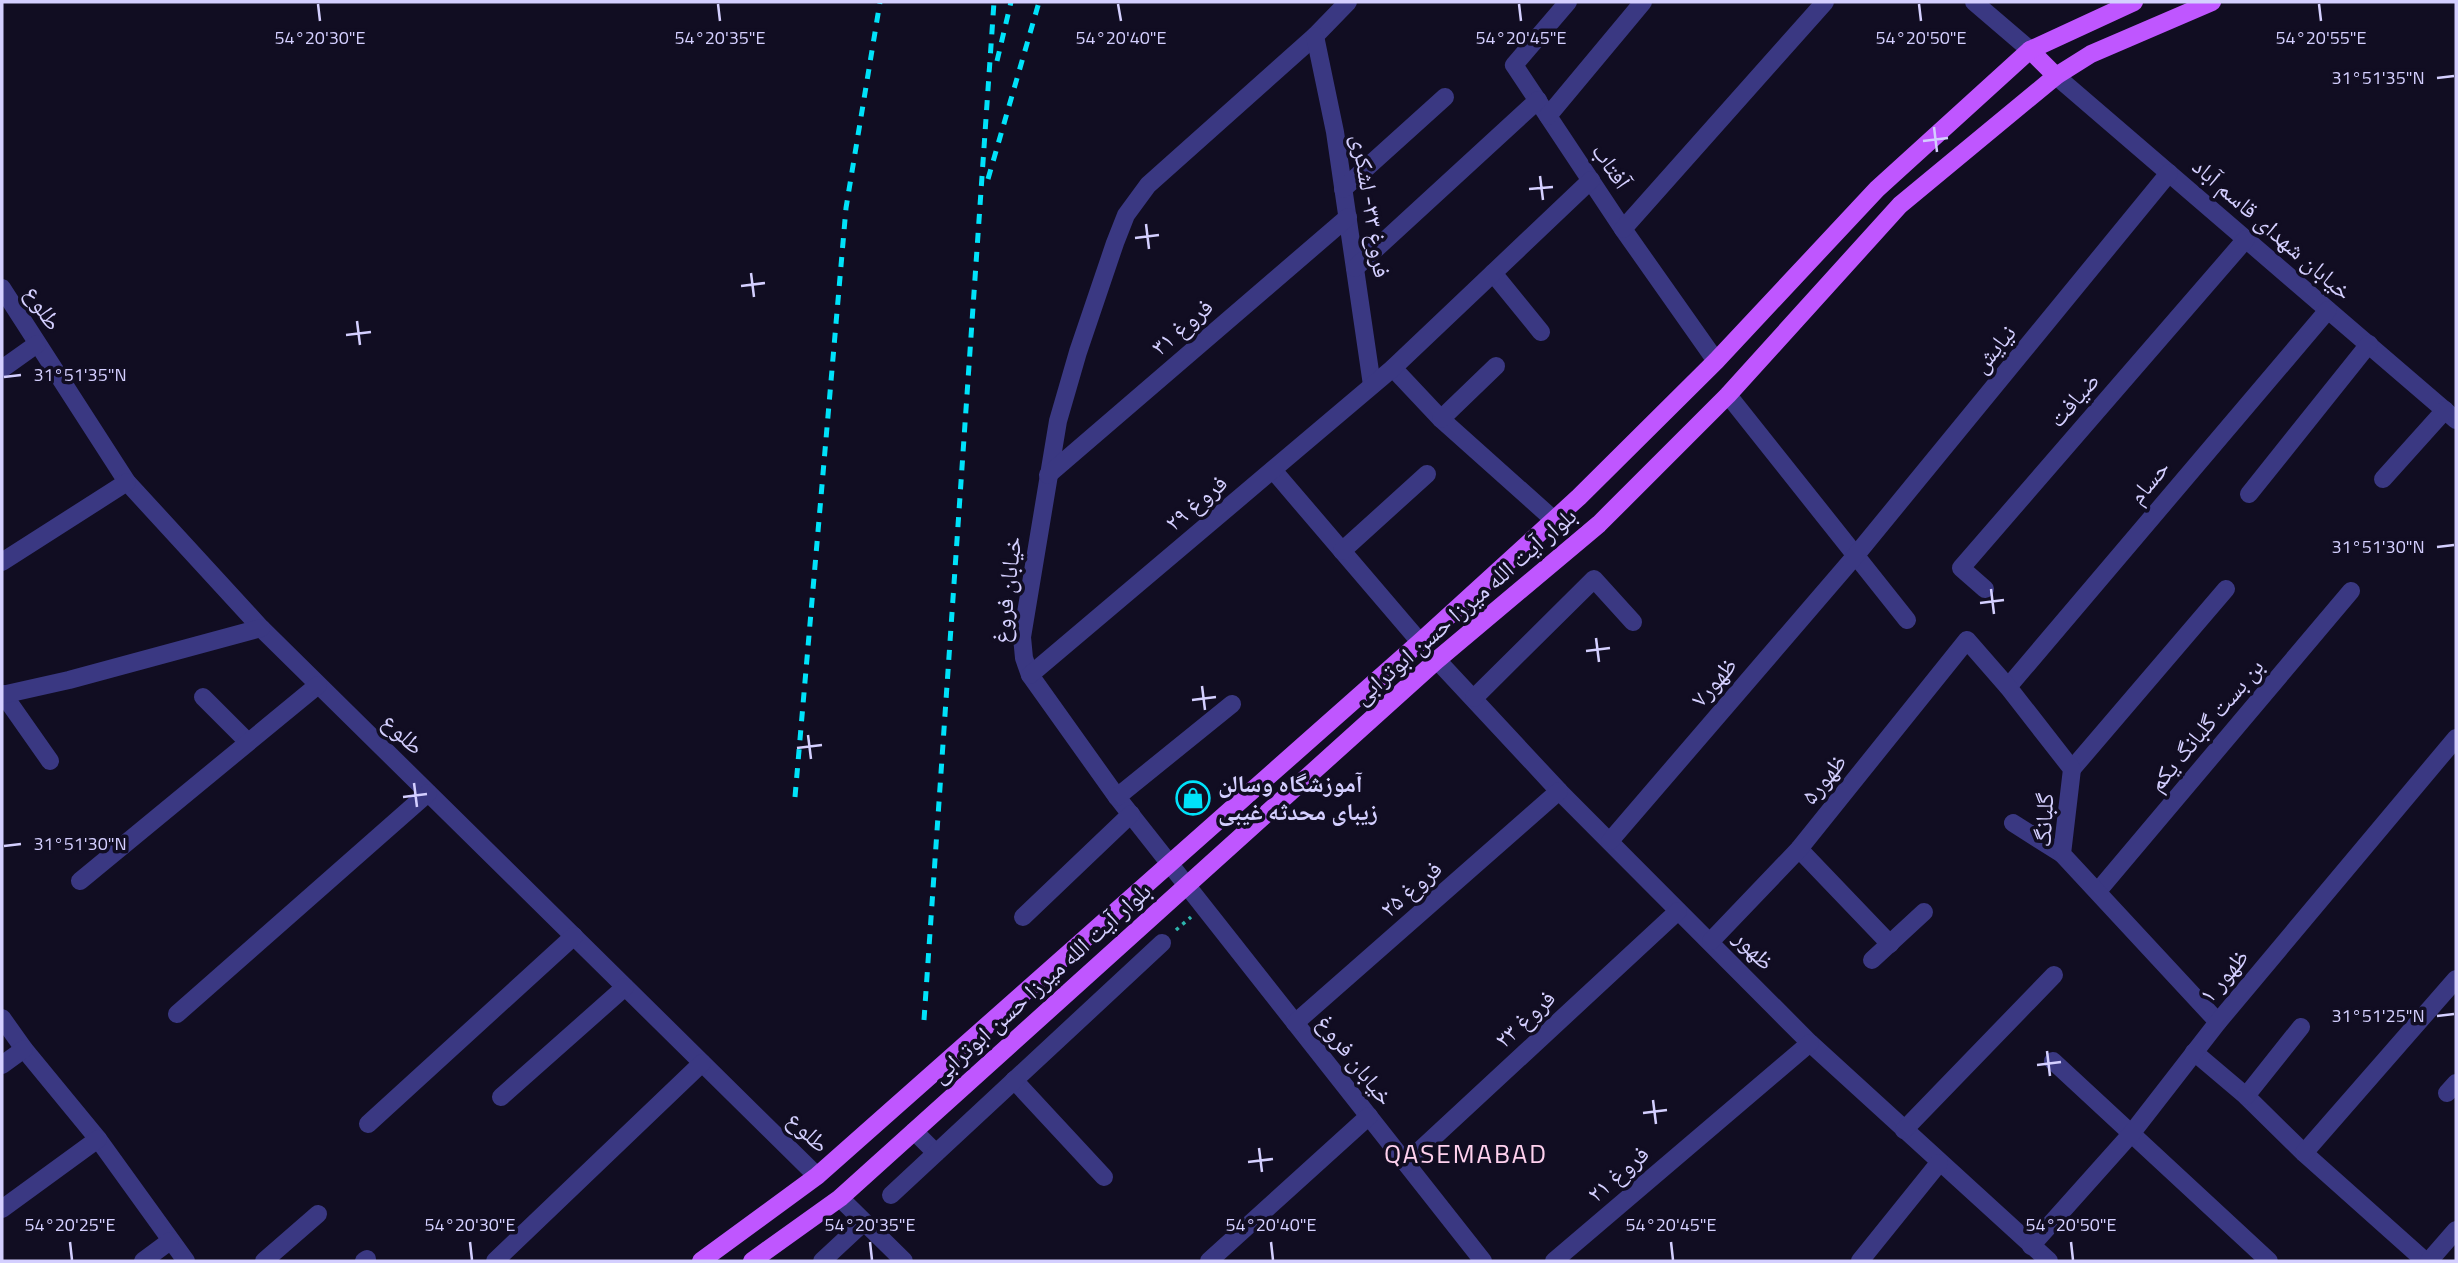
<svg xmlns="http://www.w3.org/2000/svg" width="2458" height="1263" font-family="'Titillium Web','Noto Naskh Arabic',sans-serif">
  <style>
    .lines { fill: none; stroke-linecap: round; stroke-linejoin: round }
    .path { stroke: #2db4ac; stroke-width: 3.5; stroke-dasharray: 3.5 5; stroke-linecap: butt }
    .minor { stroke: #3a3882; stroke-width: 18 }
    .major { stroke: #bf56ff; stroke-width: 18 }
    .rail { stroke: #00e2fa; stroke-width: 5; stroke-dasharray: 10 9; stroke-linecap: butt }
    .ticks { fill: none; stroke: #d4cfff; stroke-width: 2.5 }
    .labels { text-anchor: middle; stroke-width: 7; stroke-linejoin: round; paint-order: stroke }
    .street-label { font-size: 24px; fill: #d4cfff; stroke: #110d22 }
    .poi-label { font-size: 24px; font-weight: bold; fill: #d4cfff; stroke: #110d22; text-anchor: start }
    .neighbourhood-label { font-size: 26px; letter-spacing: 2px; fill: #ffd1ee; stroke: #110d22 }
    .ticks-label { font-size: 18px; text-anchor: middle; fill: #d4cfff; stroke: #110d22; stroke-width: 7; stroke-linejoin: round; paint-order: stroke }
  </style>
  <rect width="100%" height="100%" fill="#110d22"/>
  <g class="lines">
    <path class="path" d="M1176 930 1191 917"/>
    <g class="minor">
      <path d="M1348 2 1315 36 1148 185 1126 215 1115 243 1078 352 1058 421 1022 637 1024 658 1030 675 1117 797 1483 1261"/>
      <path d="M1568 2 1514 65 1623 229 1716 361"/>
      <path d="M1974 2 2030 50"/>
      <path d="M1315 36 1335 132 1372 385"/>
      <path d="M2056 76 2456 420"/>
      <path d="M1548 116 1643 2"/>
      <path d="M1343 189 1445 97"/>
      <path d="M1623 229 1825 2"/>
      <path d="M1355 268 1538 100"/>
      <path d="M1493 273 1541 332"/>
      <path d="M2 288 127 482 261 628 817 1176"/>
      <path d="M1393 368 1441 419 1554 520"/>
      <path d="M2 369 37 344"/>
      <path d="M1728 395 1907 620"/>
      <path d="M1441 419 1496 366"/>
      <path d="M1273 470 1420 642"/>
      <path d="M1048 475 1348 217"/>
      <path d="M2383 479 2445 410"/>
      <path d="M2249 494 2369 344"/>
      <path d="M1342 551 1427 474"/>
      <path d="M2 562 127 482"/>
      <path d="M1985 589 1961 568 2246 239"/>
      <path d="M1437 660 1559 791 1810 1043 2049 1261"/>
      <path d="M1030 675 1393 368 1591 180"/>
      <path d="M2008 687 2328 310"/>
      <path d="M3 694 50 761"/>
      <path d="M2 695 69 680 261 628"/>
      <path d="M203 697 247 741"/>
      <path d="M1474 698 1594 579 1633 622"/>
      <path d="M2072 769 2226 589"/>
      <path d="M1117 797 1232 704"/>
      <path d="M2013 823 2062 854"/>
      <path d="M1610 841 1856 555 2169 173"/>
      <path d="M1799 849 1890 944"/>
      <path d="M80 881 318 685"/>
      <path d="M2098 891 2351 591"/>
      <path d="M1023 917 1131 814"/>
      <path d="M1711 941 1799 849 1967 640 2008 687 2072 769 2062 854 2218 1022"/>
      <path d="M1872 960 1924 912"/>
      <path d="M177 1014 428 793"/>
      <path d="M2 1018 24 1049 98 1139 186 1261"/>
      <path d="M1295 1023 1559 791"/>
      <path d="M2194 1052 2246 1096 2304 1153 2425 1261"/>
      <path d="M2053 1061 2269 1261"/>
      <path d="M2 1065 24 1049"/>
      <path d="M1014 1080 1104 1177"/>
      <path d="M2447 1093 2456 1083"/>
      <path d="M2246 1096 2301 1027"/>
      <path d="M501 1097 625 987"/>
      <path d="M368 1124 574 936"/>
      <path d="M1904 1130 2054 975"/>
      <path d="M914 1131 936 1153"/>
      <path d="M2304 1153 2456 979"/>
      <path d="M1406 1163 1678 911"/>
      <path d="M891 1195 1162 943"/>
      <path d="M840 1198 904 1261"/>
      <path d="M2 1209 98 1139"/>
      <path d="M2031 1246 2131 1134 2218 1022 2456 738"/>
      <path d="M143 1261 170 1241"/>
      <path d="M264 1261 318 1214"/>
      <path d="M364 1261 367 1259"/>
      <path d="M495 1261 702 1063"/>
      <path d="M822 1261 864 1222"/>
      <path d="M1209 1261 1369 1116"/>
      <path d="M1554 1261 1810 1043"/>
      <path d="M1860 1261 1939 1163"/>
      <path d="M2429 1261 2456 1230"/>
    </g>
    <g class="major">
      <path d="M2030 50 2056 76"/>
      <path d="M701 1261 817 1176 1420 642 1579 497 1716 361 1877 189 2030 50 2134 2"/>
      <path d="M752 1261 840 1198 1437 660 1599 524 1728 395 1900 205 2056 76 2091 54 2212 2"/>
    </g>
    <g class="rail">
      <path d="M997 61 1011 2"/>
      <path d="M988 179 1039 2"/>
      <path d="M795 797 846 208 880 2"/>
      <path d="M924 1020 994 2"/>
    </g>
  </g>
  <path class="ticks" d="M318 4 320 21M718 4 720 21M1118 4 1121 21M1519 4 1521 21M1919 4 1921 21M2319 4 2321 21M2437 78 2454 76M1934 127 1937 152M1923 141 1948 138M1540 176 1543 200M1529 189 1553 187M1146 224 1149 249M1135 238 1159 235M751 273 754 297M741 286 765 283M357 321 360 345M346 335 371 332M4 377 21 375M2437 547 2454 545M1991 589 1994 614M1980 603 2004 600M1596 638 1599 662M1586 651 1610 648M1202 686 1205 710M1192 700 1216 697M808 735 811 759M797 748 822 745M414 783 417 807M403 797 427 794M4 846 21 844M2437 1016 2454 1014M2047 1051 2050 1076M2037 1065 2061 1062M1653 1100 1656 1124M1643 1113 1667 1110M1259 1148 1262 1172M1248 1162 1273 1159M70 1242 72 1260M470 1242 472 1260M870 1242 872 1260M1271 1242 1273 1260M1671 1242 1673 1260M2071 1242 2073 1260"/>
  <defs>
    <symbol id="shop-ring" viewBox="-11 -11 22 22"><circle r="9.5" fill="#110d22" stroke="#00e2fa" stroke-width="1.5"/><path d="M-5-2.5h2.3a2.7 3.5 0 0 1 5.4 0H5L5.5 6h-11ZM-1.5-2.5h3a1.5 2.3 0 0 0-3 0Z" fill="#00e2fa"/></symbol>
  </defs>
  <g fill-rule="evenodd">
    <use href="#shop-ring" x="1174" y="779" width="38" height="38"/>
  </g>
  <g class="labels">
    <g class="street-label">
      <text transform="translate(1611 166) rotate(56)" y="8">آفتاب</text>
      <text transform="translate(1371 206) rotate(81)" y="8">فروغ ۳۳- لشکری</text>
      <text transform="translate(2272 229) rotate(41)" y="8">خیابان شهدای قاسم آباد</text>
      <text transform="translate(43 308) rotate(58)" y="8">طلوع</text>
      <text transform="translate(1182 327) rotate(-41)" y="8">فروغ ۳۱</text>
      <text transform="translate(1994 349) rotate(-51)" y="8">نيايش</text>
      <text transform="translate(2074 400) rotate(-49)" y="8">ضیافت</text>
      <text transform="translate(2149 482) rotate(-50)" y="8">حسام</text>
      <text transform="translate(1196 503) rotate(-40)" y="8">فروغ ۲۹</text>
      <text transform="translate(1007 590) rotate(-83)" y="8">خیابان فروغ</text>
      <text transform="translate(1465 606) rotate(-41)" y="8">بلوار آیت الله میرزا حسن ابوترابی</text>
      <text transform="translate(1714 682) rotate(-49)" y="8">ظهور۷</text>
      <text transform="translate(2206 725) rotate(-50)" y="8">بن بست گلبانگ یکم</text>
      <text transform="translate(403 734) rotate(45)" y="8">طلوع</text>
      <text transform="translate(1824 779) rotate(-51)" y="8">ظهور۵</text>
      <text transform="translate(2044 820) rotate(-87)" y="8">گلبانگ</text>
      <text transform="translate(1411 889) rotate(-41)" y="8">فروغ ۲۵</text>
      <text transform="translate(1754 950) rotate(46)" y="8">ظهور</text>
      <text transform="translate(2224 976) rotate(-50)" y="8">ظهور ۱</text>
      <text transform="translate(1041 983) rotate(-42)" y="8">بلوار آیت الله میرزا حسن ابوترابی</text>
      <text transform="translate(1525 1019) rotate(-43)" y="8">فروغ ۲۳</text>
      <text transform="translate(1355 1060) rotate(52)" y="8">خیابان فروغ</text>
      <text transform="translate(808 1132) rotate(45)" y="8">طلوع</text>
      <text transform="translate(1618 1174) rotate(-41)" y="8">فروغ ۲۱</text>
    </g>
    <g class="poi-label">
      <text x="1218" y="792">آموزشگاه وسالن<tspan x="1218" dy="28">زیبای محدثه غیبی</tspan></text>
    </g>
    <g class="neighbourhood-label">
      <text x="1466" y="1163">QASEMABAD</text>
    </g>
  </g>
  <g class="ticks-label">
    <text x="320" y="44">54°20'30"E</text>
    <text x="720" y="44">54°20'35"E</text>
    <text x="1121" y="44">54°20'40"E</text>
    <text x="1521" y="44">54°20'45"E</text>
    <text x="1921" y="44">54°20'50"E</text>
    <text x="2321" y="44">54°20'55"E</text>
    <text x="2378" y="84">31°51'35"N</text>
    <text x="80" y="381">31°51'35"N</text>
    <text x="2378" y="553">31°51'30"N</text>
    <text x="80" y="850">31°51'30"N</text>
    <text x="2378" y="1022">31°51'25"N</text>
    <text x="70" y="1231">54°20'25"E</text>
    <text x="470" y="1231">54°20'30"E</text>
    <text x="870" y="1231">54°20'35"E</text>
    <text x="1271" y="1231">54°20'40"E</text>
    <text x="1671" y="1231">54°20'45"E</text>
    <text x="2071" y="1231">54°20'50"E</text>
  </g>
  <rect width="2458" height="1263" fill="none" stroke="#d4cfff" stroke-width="7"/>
</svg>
